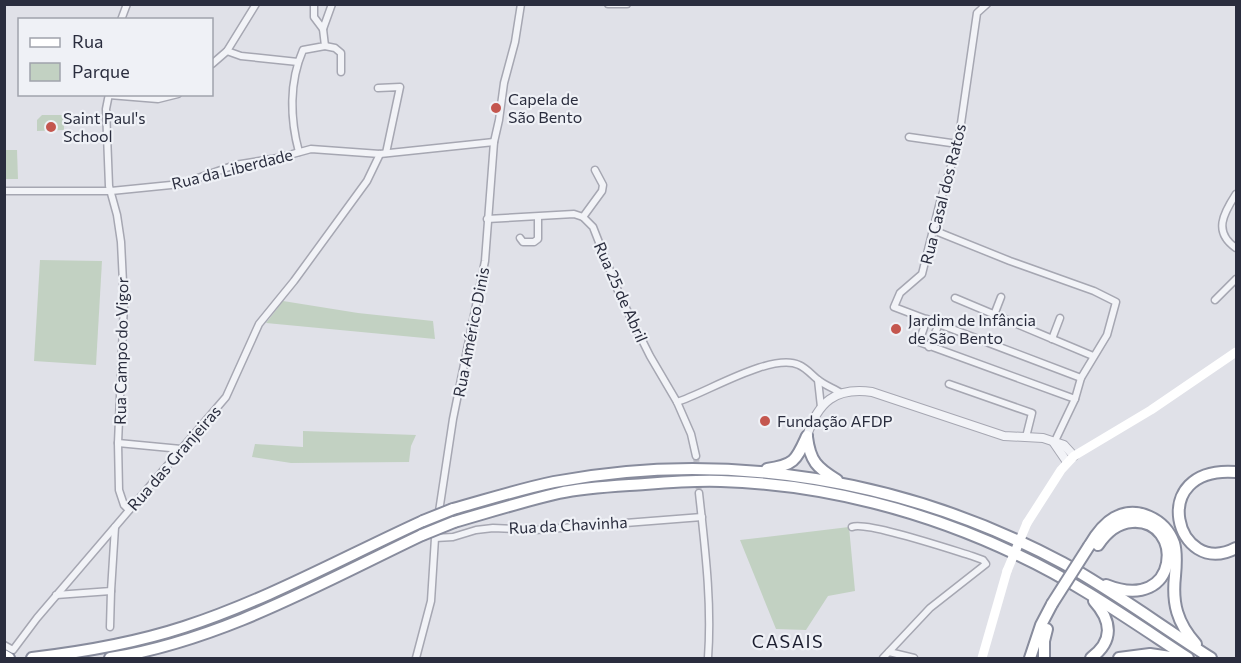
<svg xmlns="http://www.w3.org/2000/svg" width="1241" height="663" font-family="Commissioner,sans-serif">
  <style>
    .green { fill: #c2d1c2 }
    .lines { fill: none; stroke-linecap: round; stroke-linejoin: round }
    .minor-tunnel { stroke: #bcbdc6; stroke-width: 6; stroke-dasharray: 6 3; stroke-linecap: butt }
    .minor-casing { stroke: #a6a7b2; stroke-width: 9 }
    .tertiary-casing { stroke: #a6a7b2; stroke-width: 10 }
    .trunk-casing { stroke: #888c9d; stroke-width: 14 }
    .motorway-casing { stroke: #888c9d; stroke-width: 14 }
    .minor { stroke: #f2f3f7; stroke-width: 6 }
    .tertiary { stroke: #f2f3f7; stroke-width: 8 }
    .secondary { stroke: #fff; stroke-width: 9 }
    .trunk { stroke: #fff; stroke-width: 10 }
    .motorway { stroke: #fff; stroke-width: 10 }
    .trunk-bridge-casing { stroke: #888c9d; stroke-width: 14; stroke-linecap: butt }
    .secondary-bridge { stroke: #fff; stroke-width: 9 }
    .trunk-bridge { stroke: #fff; stroke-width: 10 }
    .poi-dot { fill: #c4564e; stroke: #eff1f6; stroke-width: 2 }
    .labels { text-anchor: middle; stroke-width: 4.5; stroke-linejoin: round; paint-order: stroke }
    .poi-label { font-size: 16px; fill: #2a2d3e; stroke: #eff1f6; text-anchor: start }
    .street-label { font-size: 16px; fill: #2a2d3e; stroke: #eff1f6 }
    .neighbourhood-label { font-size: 18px; letter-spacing: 1.5px; fill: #1c1e2f; stroke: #eff1f6 }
  </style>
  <rect width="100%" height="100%" fill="#e0e1e8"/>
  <g class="green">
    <path d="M42 115H64V130L37 131V120Z"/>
    <path d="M4 150H17L18 179H5Z"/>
    <path d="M40 260 102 261 96 365 34 361Z"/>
    <path d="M283 301 358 313 433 321 435 339 266 323Z"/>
    <path d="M303 431 416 435 411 446 409 462 291 463 252 457 255 444 303 447Z"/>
    <path d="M849 527 855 591 828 596 806 630 776 629 740 540Z"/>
  </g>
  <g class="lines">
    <path class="minor-tunnel" d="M696 456 699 493"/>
    <defs>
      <g id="minor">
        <path d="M608 4H627"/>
        <path d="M987 4 977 13 958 144 940 202 922 274 900 293 894 307 1081 378"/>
        <path d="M121 20 127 4"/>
        <path d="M323 29 332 4"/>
        <path d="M325 46 335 48 341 53V72"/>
        <path d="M227 51 241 56 298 62"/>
        <path d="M212 64 227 51 256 4"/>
        <path d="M378 88 400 87 386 153"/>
        <path d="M109 94 106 109 109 186 117 215 121 242 124 303 118 443 119 490 124 505 129 510"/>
        <path d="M109 95 158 99 178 94"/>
        <path d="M909 137 958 144"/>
        <path d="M299 152C290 119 289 82 303 50L325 46 323 29 314 17V4"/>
        <path d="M4 191H111L181 184 235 165 278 158 311 149 380 154 494 142"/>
        <path d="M1236 194C1223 214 1213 232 1236 248"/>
        <path d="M583 217 602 191 603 185 595 170"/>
        <path d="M487 219 574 214 583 217 593 227 620 296 650 356 677 402 691 434 696 456"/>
        <path d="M933 230 1010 261 1094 291 1116 302 1107 335 1081 378 1075 399 1054 443"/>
        <path d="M520 238 523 242H534L538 239V218"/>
        <path d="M955 298 1093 356"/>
        <path d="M1215 300 1236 279"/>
        <path d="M994 315 1001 297"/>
        <path d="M927 319 919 342 1075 399"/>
        <path d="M1052 339 1060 318"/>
        <path d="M929 347 939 324"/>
        <path d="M818 380 821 407"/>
        <path d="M949 384 1032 413 1026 437"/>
        <path d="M677 402C706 393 772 352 799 365 806 368 811 374 817 379 824 385 833 388 841 393"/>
        <path d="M118 443 181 449"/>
        <path d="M699 493C705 548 712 603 708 658"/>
        <path d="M852 527C866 521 952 550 972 556L983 560 986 564 930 608 883 658"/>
        <path d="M435 538 453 537 476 530 493 528 536 530 702 517"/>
        <path d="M56 595 111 591 115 527"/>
        <path d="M110 627 111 591"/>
        <path d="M4 645 13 650 37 618 226 397 259 324 294 281 367 181 380 154"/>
        <path d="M889 652 914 658"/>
        <path d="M416 658 431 601 435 538 453 419 485 261 494 142 499 120 504 83 515 42 521 4"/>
      </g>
      <g id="tertiary">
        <path d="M807 436C818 402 835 387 872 392L1004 436 1043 438 1064 445 1074 456"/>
        <path d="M1054 443 1067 462"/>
      </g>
      <g id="trunk">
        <path d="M807 437C810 461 817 468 837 480"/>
        <path d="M767 469C795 465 796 460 807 436"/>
        <path d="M453 509C486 500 520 489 554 482 727 449 908 480 1063 563 1114 591 1162 627 1211 658"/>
        <path d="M454 522C489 512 524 501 559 493 586 487 617 486 645 484 670 482 696 480 721 481 824 484 926 511 1018 555 1078 583 1133 622 1188 658"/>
        <path d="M1098 545C1106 533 1117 523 1132 522 1185 518 1181 615 1106 585"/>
        <path d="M1089 546C1095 536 1103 524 1114 518 1137 505 1165 519 1174 543 1177 553 1176 565 1175 576 1172 603 1177 623 1196 644"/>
        <path d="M4 655 9 658"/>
        <path d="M32 658C83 652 135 643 184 627 267 600 344 557 423 521"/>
        <path d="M110 658C222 640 321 583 422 535"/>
        <path d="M1030 658 1041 625 1052 604"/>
        <path d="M1044 658V641L1047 629"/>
        <path d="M1091 658C1114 641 1112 621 1094 601"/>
        <path d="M1119 658 1150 654 1177 658"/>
      </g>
      <path id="motorway" d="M1236 472C1145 465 1176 580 1236 548"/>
    </defs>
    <use href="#minor" class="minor-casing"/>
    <use href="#tertiary" class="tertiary-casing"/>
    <use href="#trunk" class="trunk-casing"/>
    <use href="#motorway" class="motorway-casing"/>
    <use href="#minor" class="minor"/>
    <use href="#tertiary" class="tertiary"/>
    <g class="secondary">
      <path d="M1027 523 1061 470 1074 456 1151 410 1236 352"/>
      <path d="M982 658 1007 571"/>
    </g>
    <use href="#trunk" class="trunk"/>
    <use href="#motorway" class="motorway"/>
    <defs>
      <g id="trunk-bridge">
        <path d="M423 521 453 509"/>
        <path d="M422 535 454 522"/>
        <path d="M1052 604 1089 546"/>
      </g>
    </defs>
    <use href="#trunk-bridge" class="trunk-bridge-casing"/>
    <path class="secondary-bridge" d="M1007 571 1027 523"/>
    <use href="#trunk-bridge" class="trunk-bridge"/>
  </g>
  <g class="poi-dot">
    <circle cx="496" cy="108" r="6"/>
    <circle cx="51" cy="127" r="6"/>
    <circle cx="896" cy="329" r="6"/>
    <circle cx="765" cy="421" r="6"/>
  </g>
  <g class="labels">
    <g class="poi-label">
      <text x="508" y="105">Capela de<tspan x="508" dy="18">São Bento</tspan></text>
      <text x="63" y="124">Saint Paul's<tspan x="63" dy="18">School</tspan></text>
      <text x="908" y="326">Jardim de Infância<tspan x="908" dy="18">de São Bento</tspan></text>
      <text x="777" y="427">Fundação AFDP</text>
    </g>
    <g class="street-label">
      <text transform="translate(232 169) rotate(-14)" y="6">Rua da Liberdade</text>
      <text transform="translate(943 194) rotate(-76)" y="6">Rua Casal dos Ratos</text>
      <text transform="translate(621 292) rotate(66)" y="6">Rua 25 de Abril</text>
      <text transform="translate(471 332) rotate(-79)" y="6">Rua Américo Dinis</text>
      <text transform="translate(121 351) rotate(-89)" y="6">Rua Campo do Vigor</text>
      <text transform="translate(174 458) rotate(-49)" y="6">Rua das Granjeiras</text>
      <text transform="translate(568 525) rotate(-3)" y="6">Rua da Chavinha</text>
    </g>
    <g class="neighbourhood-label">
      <text x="788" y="648">CASAIS</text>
    </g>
  </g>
  <rect width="1241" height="663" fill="none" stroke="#2a2d3e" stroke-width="12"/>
  <rect x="18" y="18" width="195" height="78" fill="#eff1f6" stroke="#a0a3ac" stroke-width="1.5"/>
  <rect x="30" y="38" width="30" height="9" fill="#ffffff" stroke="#a0a3ac" stroke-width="1.5"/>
  <text x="72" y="48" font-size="18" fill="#2a2d3e">Rua</text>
  <rect x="30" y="63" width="30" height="18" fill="#c2d1c2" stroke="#a0a3ac" stroke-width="1.5"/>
  <text x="72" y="78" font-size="18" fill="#2a2d3e">Parque</text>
</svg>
